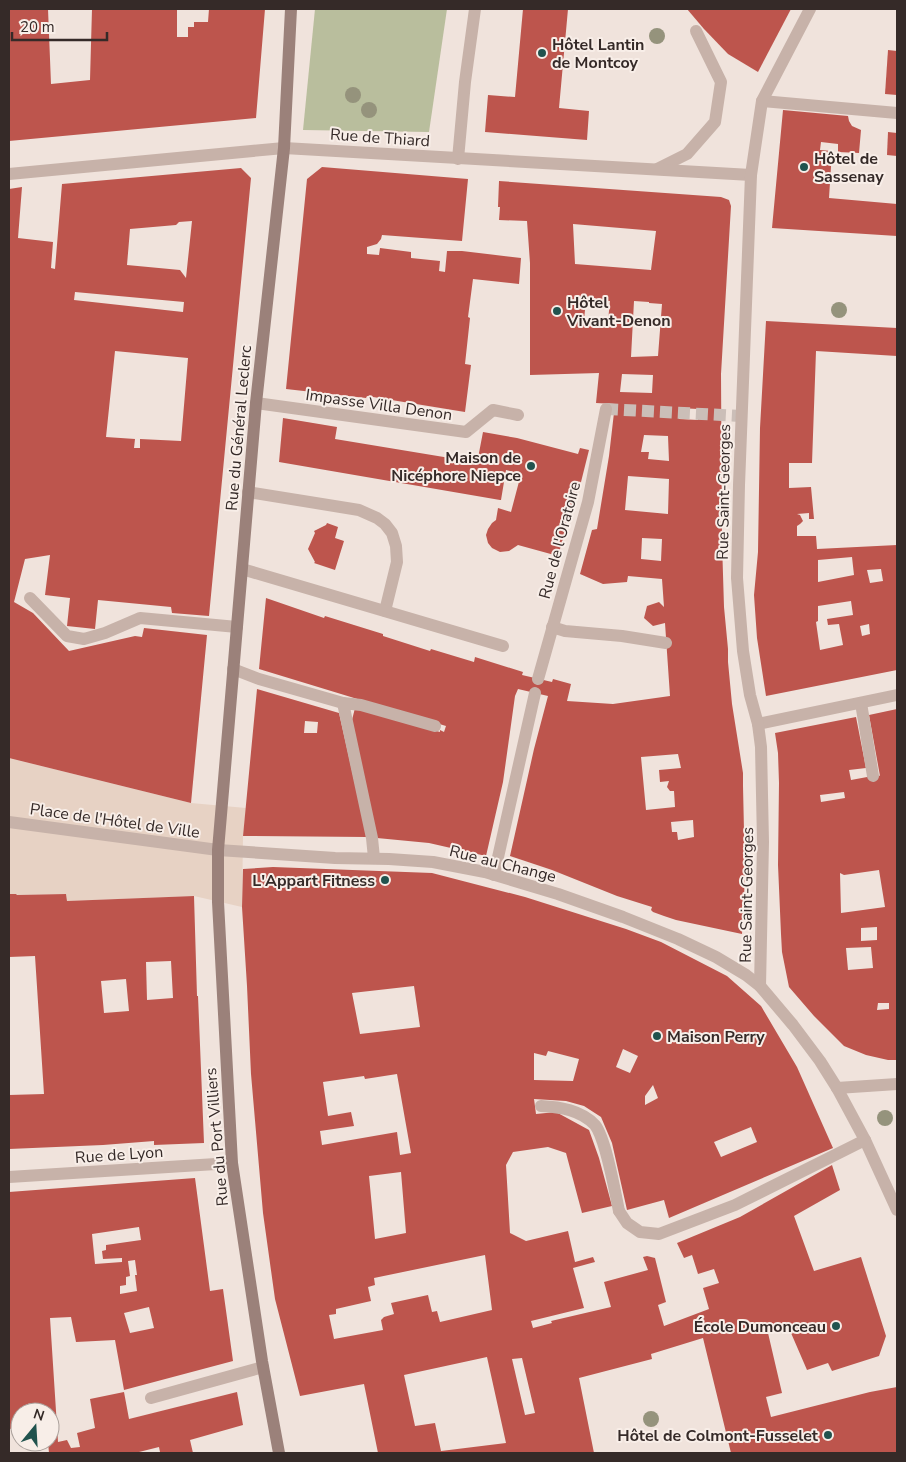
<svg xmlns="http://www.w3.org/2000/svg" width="906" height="1462" font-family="'Nunito Sans',sans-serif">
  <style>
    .green { fill: #b9be9d }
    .plaza { fill: #e7d2c4 }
    .building { fill: #bd554d; fill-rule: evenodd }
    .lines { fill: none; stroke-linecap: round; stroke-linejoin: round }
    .street-tunnel { stroke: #cbbeb8; stroke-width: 12; stroke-dasharray: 12 6; stroke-linecap: butt }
    .lane { stroke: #c7b2a9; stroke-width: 12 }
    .street { stroke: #c7b2a9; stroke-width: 12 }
    .secondary { stroke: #9b817a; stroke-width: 12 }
    .tree { fill: #95937c }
    .poi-dot { fill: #21534e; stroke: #f8eee8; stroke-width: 2 }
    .labels { text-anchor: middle; stroke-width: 4; stroke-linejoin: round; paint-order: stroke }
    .poi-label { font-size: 16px; font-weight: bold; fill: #352a28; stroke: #f8eee8; text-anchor: start }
    .street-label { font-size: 16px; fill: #352a28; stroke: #f8eee8 }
  </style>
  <rect width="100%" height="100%" fill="#f0e3dc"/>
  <path class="green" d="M315 9H447L429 132 303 130Z"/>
  <path class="plaza" d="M9 758 191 803 246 808 243 836 242 907 194 896 67 901 66 894 17 895 16 894H9Z"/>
  <g class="building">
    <path d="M9 9H48L51 84 90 80 92 9H177V37H188V27H194V22H208L209 9H265L256 118 9 141Z"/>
    <path d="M523 9H568L559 108 589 111 587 140 485 132 488 95 515 97Z"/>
    <path d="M687 9H791L758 72 728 54 704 29Z"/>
    <path d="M888 50 897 51V95L885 94Z"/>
    <path d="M783 110 848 116 849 121 852 126 861 130 859 153 838 152V144L821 142 820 150 832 151 829 198 897 204V236L772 228Z"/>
    <path d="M888 132 897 133V156L887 155Z"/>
    <path d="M322 167 468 179 462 241 382 235 381 239 377 244 367 247V254L379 255 380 248 411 252V258L440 261 439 271 445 272 447 251H462L521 258 519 284 473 279 468 317 470 318 465 364 471 365 465 412 367 396 366 398 286 389 307 179Z"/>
    <path d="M241 168 251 178 209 616 172 613 171 607 98 600 95 629 67 626 70 598 45 595 50 555 25 559 14 602 33 613 69 651 135 636 142 637 144 628 207 635 191 803 9 758V189L22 187 18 238 53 242 51 268 55 269 62 184ZM192 221 186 278 180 270 127 265 130 229 176 225 179 222ZM75 292 184 302 183 312 74 300ZM115 351 188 358 181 441 140 439V448H134L135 439 106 437Z"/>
    <path d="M499 181 721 197 729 200 731 206 721 374 722 542 724 607 728 649V662L732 704 743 773V786L745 876 742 934 676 920 664 916 653 912 651 910 652 907 617 896 552 870 510 856 534 749 548 696 518 689 515 696 503 782 486 856 429 843 377 838 352 720 355 708 440 732V730L444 732 446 726 259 669 266 598 324 618 325 616 383 634V636L430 651 431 649 474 662 475 657 523 672 522 675 552 682 553 679 571 684 567 701 613 704 670 696 665 623 653 626 644 618 647 606 659 602 664 607 662 579 628 576 627 582 603 584 580 574 592 530 597 529 609 456 615 404 596 403 599 373 530 375V263L527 221 499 220 500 207H498ZM573 224 656 231 651 270 575 264ZM586 300 610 301 608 321 584 320ZM634 301 649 302V303L662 304 658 356 631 357ZM622 374 653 375 652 393 620 392ZM679 408 698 409V420L679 419ZM644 435 668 436 669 461 648 459 649 452H641ZM628 476 669 479 668 514 625 510ZM642 538 662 539 661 561 641 559ZM678 754 681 768 659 770 660 782 669 781 667 787 670 791H674L675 807 646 810 641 757ZM693 820 694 837 678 840 677 832H672L671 822Z"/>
    <path d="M766 321 897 328V356L816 351 812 463H789V488L811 487 814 519H809V513L797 514 800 515 803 521 800 524 797 526V536H816L817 549 897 545V670L766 696 757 638 754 595 758 552 760 428ZM852 557 854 575 818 582V560ZM881 569 883 581 870 583 867 570ZM851 601 853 615 827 619 828 625 839 624 843 645 820 650 816 622 818 621V606ZM869 624 870 634 862 636 860 626Z"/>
    <path d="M283 418 337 427 335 439 468 461 469 456 478 458 483 432 517 438 578 454 580 448 589 450 579 490H577L558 556 518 545 509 551 500 552 492 548 488 543 486 535 488 529 492 523 496 520 498 508 511 512 521 474 506 470 501 500H500L279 462Z"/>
    <path d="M327 523 338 527 335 538 344 541 335 570 314 563 315 562 308 549 315 533 314 531 326 525Z"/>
    <path d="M257 689 339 713 367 837 243 836ZM305 721 318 722 317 733H304Z"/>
    <path d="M897 709V1060H888L866 1055 844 1046 814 1016 789 987 782 952 781 934 778 865 779 783 778 753 775 733 856 717 866 768 849 770 851 780 878 775 880 776 869 715ZM844 792 845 798 821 802 820 795ZM879 870 885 907 841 913 840 873 844 875ZM877 927V940L861 941V928ZM871 947 873 968 848 970 846 948ZM878 1003H889V1009L877 1010Z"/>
    <path d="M273 867 432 873 525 897 626 929 661 942 727 976 761 1006 797 1067 833 1148 669 1218 664 1200 627 1210 612 1143 601 1117 584 1106 566 1101 534 1099 536 1114 556 1112 589 1130 599 1158 612 1206 582 1213 566 1153 548 1147 513 1152 506 1165 510 1233 526 1241 568 1231 575 1262 593 1257 595 1262 573 1268 584 1308 531 1321 533 1328 552 1323 551 1321 611 1307 604 1282 648 1270 643 1257 647 1256 655 1258 666 1302 658 1305 664 1326 709 1309 703 1288 719 1283 714 1269 698 1274 692 1255 684 1258 677 1243 740 1217 832 1165 840 1190 794 1216 814 1271 861 1257 886 1336 879 1356 832 1371 828 1363 807 1370 788 1326 768 1333 782 1393 766 1397 771 1417 870 1392 897 1387V1453H731L703 1338 651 1354 652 1359 579 1378 594 1453H378L364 1384 300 1396 275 1299 263 1213 251 1074 247 986 242 907 243 869ZM414 986 420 1027 360 1034 352 993ZM623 1049 638 1056 630 1073 616 1067ZM548 1051 579 1059 573 1081 534 1080V1053L546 1056ZM397 1074 411 1153 400 1155 397 1132 322 1145 320 1131 354 1126 351 1112 328 1116 323 1082 364 1076 365 1079ZM653 1085 658 1098 645 1105V1096ZM751 1127 757 1142 721 1157 714 1142ZM401 1172 406 1233 375 1239 369 1176ZM485 1255 492 1310 440 1322 437 1311 432 1312 428 1295 391 1303 394 1314 384 1317 381 1320 383 1330 334 1339 329 1315 336 1314V1309L371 1301 368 1287 375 1285 374 1278ZM487 1357 506 1443 441 1451 435 1423 415 1426 404 1375ZM522 1358 535 1413 525 1415 512 1359Z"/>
    <path d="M9 894H16L17 895 66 894 67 901 194 896 197 996H198L204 1143 154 1145V1141L103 1145 9 1149V1095L44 1094 35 956 9 957ZM171 961 173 998 147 1000 146 962ZM126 979 129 1011 104 1013 101 981Z"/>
    <path d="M195 1178 210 1291 223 1289 233 1361 124 1390 115 1340 76 1342 71 1317 50 1318 58 1442 67 1440 71 1448 80 1447 77 1433 95 1428 90 1399 124 1392 129 1419 237 1392 243 1425 190 1440 193 1453H156L160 1452 159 1447 135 1453H49L48 1442H50V1412H20V1428L9 1429V1192ZM139 1227 141 1240 106 1245V1250L102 1251 103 1259 122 1258V1262L95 1264 92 1234ZM135 1260 137 1275H135L137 1291 120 1294V1286L126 1285V1277L130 1276 128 1261ZM149 1307 154 1328 130 1333 124 1313Z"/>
  </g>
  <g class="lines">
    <path class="street-tunnel" d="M606 409 741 416"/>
    <g class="lane">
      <path d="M458 159 465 82 475 9"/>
      <path d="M256 403 466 432 493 410 518 415"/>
      <path d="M248 492 359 510 377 518 385 524 392 533 396 546 397 562 385 611"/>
      <path d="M242 569 503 646"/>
      <path d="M30 598 67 636 84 639 105 633 140 618 237 627"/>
      <path d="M552 627 565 631 622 636 666 643"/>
      <path d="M233 669 259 679 343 703"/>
      <path d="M541 1106C560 1107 581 1110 595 1125 606 1139 615 1192 619 1211"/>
      <path d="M151 1398 263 1367"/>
    </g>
    <g class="street">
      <path d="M762 101 897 113"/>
      <path d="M657 169 687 154 715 122 721 82 696 31"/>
      <path d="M9 174 284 148 751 175"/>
      <path d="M538 679 588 502 606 409"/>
      <path d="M861 703 873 776"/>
      <path d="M758 724 897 695"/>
      <path d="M9 822 218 850 335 858 389 859 433 862 485 872 558 894 623 917 678 939 716 957 746 975 760 986 793 1025 820 1061 837 1088 865 1140 897 1210"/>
      <path d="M374 858 372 838 343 703 361 705 435 726"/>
      <path d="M494 875 535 693"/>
      <path d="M760 986 763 842 761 747 758 724 750 695 743 651 737 578 739 485 751 175 762 101 810 9"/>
      <path d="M837 1088 897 1084"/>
      <path d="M9 1177 232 1163"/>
      <path d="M619 1211 627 1223 640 1232 659 1234 735 1205 865 1140"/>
    </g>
    <path class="secondary" d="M279 1453 262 1361 232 1163 218 902V850L256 403 284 148 291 9"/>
  </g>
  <g class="tree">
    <circle cx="657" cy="36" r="8"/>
    <circle cx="353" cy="95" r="8"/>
    <circle cx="369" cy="110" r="8"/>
    <circle cx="839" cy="310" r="8"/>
    <circle cx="885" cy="1118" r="8"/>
    <circle cx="651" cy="1419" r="8"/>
  </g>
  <g class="poi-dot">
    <circle cx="542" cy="53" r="5"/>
    <circle cx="804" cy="167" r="5"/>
    <circle cx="557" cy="311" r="5"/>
    <circle cx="531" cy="466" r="5"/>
    <circle cx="385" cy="880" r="5"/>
    <circle cx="657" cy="1036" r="5"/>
    <circle cx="836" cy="1326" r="5"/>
    <circle cx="828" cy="1435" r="5"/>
  </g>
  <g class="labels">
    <g class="poi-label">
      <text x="552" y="50">Hôtel Lantin<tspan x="552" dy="18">de Montcoy</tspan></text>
      <text x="814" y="164">Hôtel de<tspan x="814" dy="18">Sassenay</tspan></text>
      <text x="567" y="308">Hôtel<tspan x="567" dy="18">Vivant-Denon</tspan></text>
      <text x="521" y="463" text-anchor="end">Maison de<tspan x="521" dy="18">Nicéphore Niepce</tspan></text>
      <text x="375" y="886" text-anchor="end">L'Appart Fitness</text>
      <text x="667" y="1042">Maison Perry</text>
      <text x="826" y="1332" text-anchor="end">École Dumonceau</text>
      <text x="818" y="1441" text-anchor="end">Hôtel de Colmont-Fusselet</text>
    </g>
    <g class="street-label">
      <text transform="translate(380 137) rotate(4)" y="6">Rue de Thiard</text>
      <text transform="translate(379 404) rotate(8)" y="6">Impasse Villa Denon</text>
      <text transform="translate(238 428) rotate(-85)" y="6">Rue du Général Leclerc</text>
      <text transform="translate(723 492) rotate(-89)" y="6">Rue Saint-Georges</text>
      <text transform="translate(559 540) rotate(-75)" y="6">Rue de l'Oratoire</text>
      <text transform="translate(115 820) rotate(8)" y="6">Place de l'Hôtel de Ville</text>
      <text transform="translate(503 863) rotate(14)" y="6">Rue au Change</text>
      <text transform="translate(746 895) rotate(-89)" y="6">Rue Saint-Georges</text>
      <text transform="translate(216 1137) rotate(-95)" y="6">Rue du Port Villiers</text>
      <text transform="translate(119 1154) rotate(-4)" y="6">Rue de Lyon</text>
    </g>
  </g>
  <rect width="906" height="1462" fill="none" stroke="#352a28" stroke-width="20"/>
  <g transform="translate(35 1427) rotate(18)"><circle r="24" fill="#f8eee8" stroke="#aaa09b"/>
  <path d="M0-4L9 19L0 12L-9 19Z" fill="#21534e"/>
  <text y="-8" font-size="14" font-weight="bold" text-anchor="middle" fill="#352a28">N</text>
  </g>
  <path d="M12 32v8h95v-8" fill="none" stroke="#352a28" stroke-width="2.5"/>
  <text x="20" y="32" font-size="15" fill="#352a28" stroke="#f8eee8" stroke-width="4" paint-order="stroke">20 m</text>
</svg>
